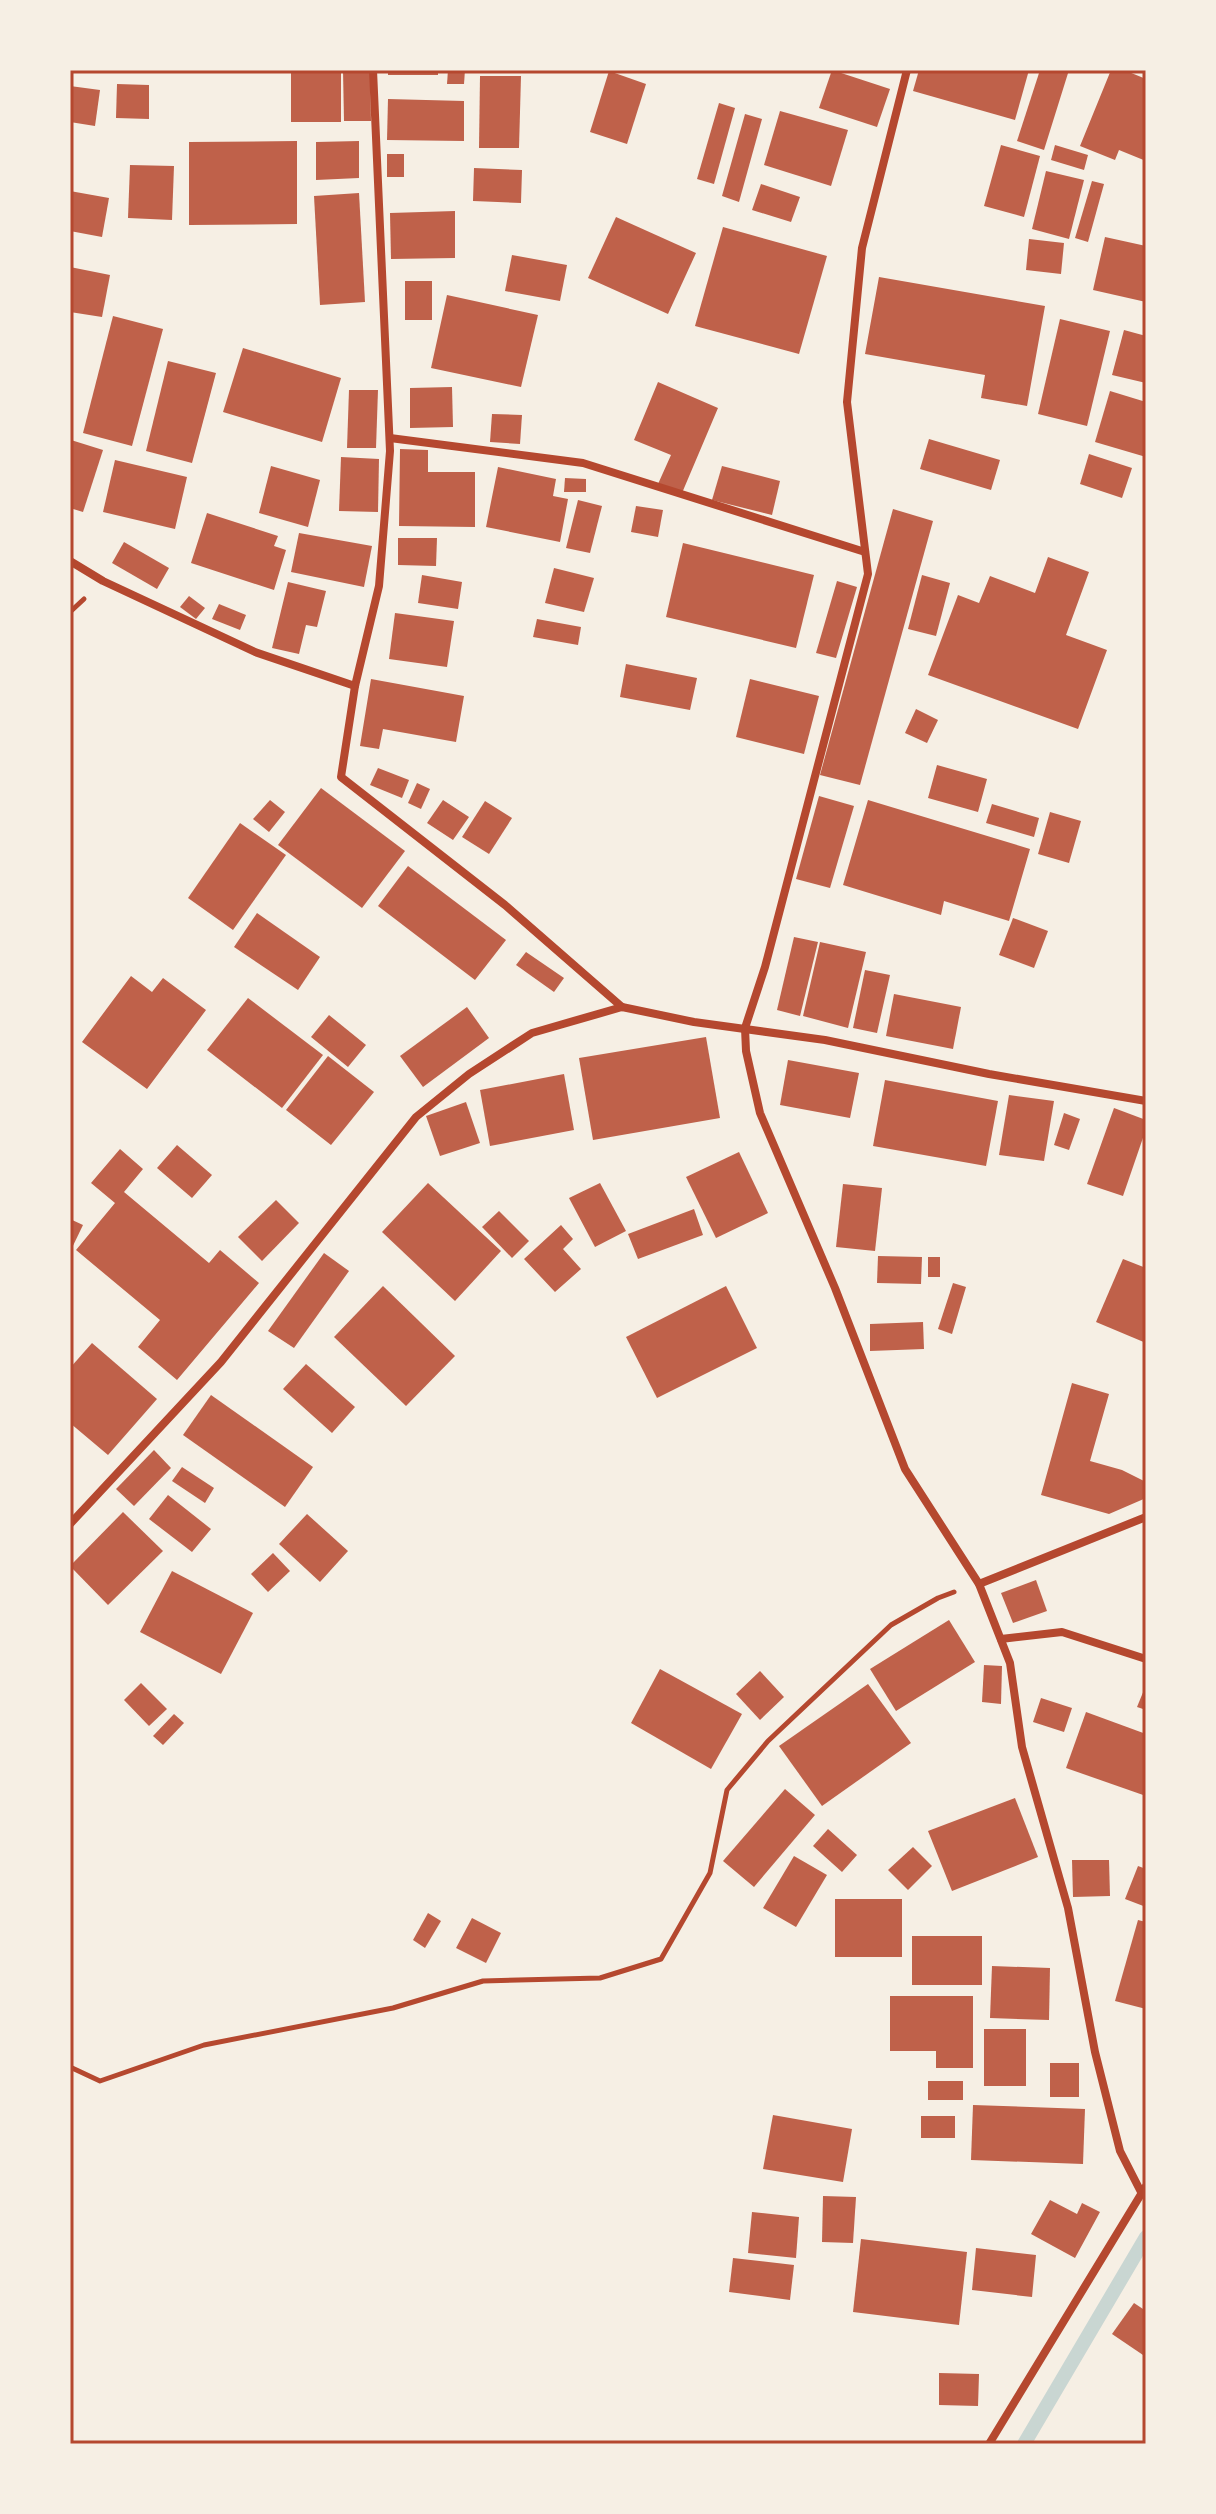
<svg xmlns="http://www.w3.org/2000/svg" width="1216" height="2514" font-family="'Work Sans',sans-serif">
  <style>
    .lines { fill: none; stroke-linecap: round; stroke-linejoin: round }
    .stream { stroke: #c9d6d2; stroke-width: 14 }
    .building { fill: #bf614a }
    .path { stroke: #b5482f; stroke-width: 5 }
    .minor { stroke: #b5482f; stroke-width: 8 }
    .neatline { fill: none; stroke: #b5482f; stroke-width: 3 }
  </style>
  <rect width="100%" height="100%" fill="#f6efe4"/>
  <g class="lines">
    <path class="stream" d="M1024 2444 1146 2237"/>
  </g>
  <g class="building">
    <rect x="291" y="70" width="50" height="52"/>
    <path d="M343 70H370L371 121H344Z"/>
    <rect x="388" y="70" width="50" height="5"/>
    <path d="M448 70H465L464 84H447Z"/>
    <path d="M832 70 890 89 877 127 819 108Z"/>
    <path d="M919 70H1029L1015 120 913 91Z"/>
    <path d="M1040 70H1069L1044 150 1017 141Z"/>
    <path d="M1111 70H1124L1146 79V161L1119 150 1115 160 1080 146Z"/>
    <path d="M609 71 646 84 627 144 590 132Z"/>
    <path d="M480 76H521L519 148H479Z"/>
    <path d="M117 84 149 85V119L116 118Z"/>
    <path d="M70 86 100 90 95 126 70 122Z"/>
    <path d="M388 99 464 101V141L387 140Z"/>
    <path d="M719 103 735 108 714 184 697 179Z"/>
    <path d="M780 111 848 130 831 186 764 165Z"/>
    <path d="M745 114 762 119 739 202 722 196Z"/>
    <path d="M297 141V224L189 225V142Z"/>
    <path d="M359 141V178L316 180V142Z"/>
    <path d="M1001 145 1040 156 1024 217 984 206Z"/>
    <path d="M1055 145 1088 155 1084 170 1051 160Z"/>
    <rect x="387" y="154" width="17" height="23"/>
    <path d="M130 165 174 166 172 220 128 218Z"/>
    <path d="M474 168 522 170 521 203 473 201Z"/>
    <path d="M1046 171 1084 180 1069 239 1032 229Z"/>
    <path d="M1092 181 1104 184 1088 242 1075 238Z"/>
    <path d="M761 184 800 197 791 222 752 210Z"/>
    <path d="M70 191 109 198 102 237 70 231Z"/>
    <path d="M359 193 365 302 320 305 314 196Z"/>
    <path d="M455 211V258L391 259 390 213Z"/>
    <path d="M616 217 696 253 668 314 588 278Z"/>
    <path d="M723 227 827 256 799 354 695 326Z"/>
    <path d="M1105 237 1146 246V302L1093 290Z"/>
    <path d="M1029 239 1064 243 1061 274 1026 270Z"/>
    <path d="M512 255 567 265 560 301 505 291Z"/>
    <path d="M70 267 110 275 102 317 70 312Z"/>
    <path d="M879 277 1045 306 1027 406 981 398 985 375 865 354Z"/>
    <rect x="405" y="281" width="27" height="39"/>
    <path d="M447 295 538 315 521 387 431 368Z"/>
    <path d="M113 316 163 329 132 446 83 433Z"/>
    <path d="M1060 319 1110 331 1087 426 1038 414Z"/>
    <path d="M1124 330 1146 336V383L1112 375Z"/>
    <path d="M243 348 341 378 322 442 223 412Z"/>
    <path d="M168 361 216 373 192 463 146 451Z"/>
    <path d="M658 382 718 408 682 493 658 484 671 455 634 440Z"/>
    <path d="M452 387 453 427 410 428V388Z"/>
    <path d="M349 390H378L376 448H347Z"/>
    <path d="M1110 391 1146 402V457L1095 442Z"/>
    <path d="M492 414 522 415 520 444 490 442Z"/>
    <path d="M929 439 1000 460 991 490 920 469Z"/>
    <path d="M71 440 103 450 83 512 70 508Z"/>
    <path d="M400 449 428 450V472H475V527L399 526Z"/>
    <path d="M1089 454 1132 468 1122 498 1080 484Z"/>
    <path d="M341 457 379 459 378 512 339 511Z"/>
    <path d="M115 460 187 477 175 529 103 512Z"/>
    <path d="M271 466 320 480 308 527 259 513Z"/>
    <path d="M722 466 780 481 772 515 712 500Z"/>
    <path d="M498 467 556 479 553 496 568 499 560 542 486 527Z"/>
    <path d="M565 478 586 479V492H564Z"/>
    <path d="M578 500 602 506 590 553 566 548Z"/>
    <path d="M636 506 663 510 658 537 631 532Z"/>
    <path d="M893 509 933 521 860 785 820 775Z"/>
    <path d="M207 513 278 536 274 546 286 550 274 590 191 563Z"/>
    <path d="M299 533 372 546 364 587 291 572Z"/>
    <path d="M398 538H437L436 566 398 565Z"/>
    <path d="M124 542 169 568 157 589 112 563Z"/>
    <path d="M683 543 814 575 796 648 666 617Z"/>
    <path d="M1048 557 1089 572 1066 635 1107 650 1078 729 928 675 958 595 979 603 990 576 1035 593Z"/>
    <path d="M554 568 594 578 584 612 545 603Z"/>
    <path d="M422 575 462 582 458 609 418 603Z"/>
    <path d="M922 575 950 583 936 636 908 629Z"/>
    <path d="M837 581 857 587 836 658 816 653Z"/>
    <path d="M288 582 326 591 317 627 306 625 299 654 272 648Z"/>
    <path d="M189 596 205 608 196 619 180 607Z"/>
    <path d="M219 604 246 615 240 630 212 619Z"/>
    <path d="M395 613 454 621 447 667 389 659Z"/>
    <path d="M537 619 581 627 578 645 533 637Z"/>
    <path d="M626 664 697 678 690 710 620 697Z"/>
    <path d="M371 679 464 696 456 742 383 729 379 749 360 746Z"/>
    <path d="M750 679 819 696 804 754 736 737Z"/>
    <path d="M916 709 938 720 927 743 905 733Z"/>
    <path d="M937 765 987 779 978 812 928 798Z"/>
    <path d="M378 768 409 780 402 798 370 785Z"/>
    <path d="M417 783 430 789 421 809 408 803Z"/>
    <path d="M321 788 405 851 362 908 278 845Z"/>
    <path d="M819 796 854 806 830 888 796 879Z"/>
    <path d="M270 800 285 812 269 832 253 819Z"/>
    <path d="M443 800 469 817 453 840 427 823Z"/>
    <path d="M868 800 1030 849 1009 921 944 901 941 915 843 885Z"/>
    <path d="M485 801 512 818 489 854 462 837Z"/>
    <path d="M992 804 1039 818 1034 837 986 823Z"/>
    <path d="M1050 812 1081 821 1069 863 1038 854Z"/>
    <path d="M240 823 286 855 233 930 188 898Z"/>
    <path d="M408 866 506 940 475 980 378 906Z"/>
    <path d="M257 913 320 957 298 990 234 947Z"/>
    <path d="M1013 918 1048 931 1034 968 999 955Z"/>
    <path d="M794 937 818 942 800 1016 777 1010Z"/>
    <path d="M820 942 866 952 848 1028 803 1016Z"/>
    <path d="M526 952 564 978 554 992 516 965Z"/>
    <path d="M865 970 890 975 877 1033 853 1028Z"/>
    <path d="M131 976 152 992 163 978 206 1010 147 1089 82 1042Z"/>
    <path d="M894 994 961 1007 953 1049 886 1036Z"/>
    <path d="M248 998 323 1055 282 1108 207 1050Z"/>
    <path d="M467 1007 489 1038 423 1087 400 1056Z"/>
    <path d="M329 1015 366 1045 348 1067 311 1037Z"/>
    <path d="M706 1037 720 1118 593 1140 579 1058Z"/>
    <path d="M328 1056 374 1092 331 1145 286 1110Z"/>
    <path d="M788 1060 859 1073 850 1118 780 1105Z"/>
    <path d="M564 1074 574 1130 490 1146 480 1090Z"/>
    <path d="M885 1080 998 1101 986 1166 873 1146Z"/>
    <path d="M1009 1095 1054 1101 1044 1161 999 1155Z"/>
    <path d="M466 1102 480 1143 440 1156 426 1116Z"/>
    <path d="M1114 1108 1146 1120V1129L1123 1196 1087 1184Z"/>
    <path d="M1064 1113 1080 1119 1069 1150 1054 1145Z"/>
    <path d="M177 1145 212 1175 192 1198 157 1168Z"/>
    <path d="M120 1149 143 1169 124 1192 209 1263 220 1250 259 1283 177 1380 138 1347 160 1320 76 1250 115 1203 91 1183Z"/>
    <path d="M739 1152 768 1213 716 1238 686 1177Z"/>
    <path d="M428 1183 501 1251 455 1301 382 1232Z"/>
    <path d="M600 1183 626 1231 595 1247 569 1198Z"/>
    <path d="M843 1184 882 1188 875 1251 836 1247Z"/>
    <path d="M276 1200 299 1223 262 1261 238 1237Z"/>
    <path d="M694 1209 703 1235 638 1259 628 1234Z"/>
    <path d="M499 1211 529 1241 512 1258 482 1227Z"/>
    <path d="M70 1219 83 1225 70 1252Z"/>
    <path d="M561 1225 573 1239 563 1249 581 1269 555 1292 524 1259Z"/>
    <path d="M324 1253 349 1271 294 1348 268 1331Z"/>
    <path d="M878 1256 922 1257 921 1284 877 1283Z"/>
    <rect x="928" y="1257" width="12" height="20"/>
    <path d="M1123 1259 1146 1268V1343L1096 1322Z"/>
    <path d="M953 1283 966 1287 952 1334 938 1329Z"/>
    <path d="M383 1286 455 1356 406 1406 334 1337Z"/>
    <path d="M726 1286 757 1348 657 1398 626 1337Z"/>
    <path d="M923 1322 924 1349 870 1351V1324Z"/>
    <path d="M92 1343 157 1399 108 1455 70 1423V1368Z"/>
    <path d="M306 1364 355 1407 332 1433 283 1389Z"/>
    <path d="M1072 1383 1109 1394 1090 1461 1122 1470 1146 1482V1498L1109 1514 1041 1495Z"/>
    <path d="M211 1395 313 1467 285 1507 183 1435Z"/>
    <path d="M154 1450 171 1468 134 1506 116 1489Z"/>
    <path d="M182 1467 214 1488 205 1503 172 1481Z"/>
    <path d="M168 1495 211 1529 192 1552 149 1519Z"/>
    <path d="M123 1512 163 1551 108 1605 70 1566Z"/>
    <path d="M307 1514 348 1551 320 1582 279 1544Z"/>
    <path d="M273 1553 290 1571 268 1592 251 1574Z"/>
    <path d="M172 1571 253 1613 221 1674 140 1632Z"/>
    <path d="M1036 1580 1047 1611 1013 1623 1001 1593Z"/>
    <path d="M949 1620 975 1662 896 1711 870 1669Z"/>
    <path d="M984 1665 1002 1666 1001 1704 982 1702Z"/>
    <path d="M660 1669 742 1714 711 1769 631 1723Z"/>
    <path d="M760 1671 784 1697 760 1720 736 1694Z"/>
    <path d="M141 1683 167 1709 149 1726 124 1700Z"/>
    <path d="M868 1684 911 1743 822 1806 779 1746Z"/>
    <path d="M1146 1685V1710L1137 1707Z"/>
    <path d="M1041 1698 1072 1708 1064 1732 1033 1722Z"/>
    <path d="M1086 1712 1146 1734V1796L1066 1768Z"/>
    <path d="M174 1714 184 1723 163 1745 153 1736Z"/>
    <path d="M785 1789 815 1815 754 1887 723 1861Z"/>
    <path d="M1015 1798 1038 1857 952 1891 928 1831Z"/>
    <path d="M828 1829 857 1855 842 1872 813 1846Z"/>
    <path d="M913 1847 932 1866 908 1890 888 1870Z"/>
    <path d="M794 1856 827 1875 796 1927 763 1908Z"/>
    <path d="M1072 1860H1109L1110 1896 1073 1897Z"/>
    <path d="M1138 1866 1146 1869V1907L1125 1899Z"/>
    <rect x="835" y="1899" width="67" height="58"/>
    <path d="M428 1913 441 1921 425 1948 413 1940Z"/>
    <path d="M472 1918 501 1933 486 1963 456 1948Z"/>
    <path d="M1138 1920 1146 1922V2009L1115 2001Z"/>
    <rect x="912" y="1936" width="70" height="49"/>
    <path d="M992 1966 1050 1968 1049 2020 990 2018Z"/>
    <path d="M890 1996H973V2068H936V2051H890Z"/>
    <rect x="984" y="2029" width="42" height="57"/>
    <rect x="1050" y="2063" width="29" height="34"/>
    <rect x="928" y="2081" width="35" height="19"/>
    <path d="M973 2105 1085 2109 1083 2164 971 2160Z"/>
    <path d="M773 2115 852 2129 843 2182 763 2169Z"/>
    <rect x="921" y="2116" width="34" height="22"/>
    <path d="M823 2196 856 2197 853 2243 822 2242Z"/>
    <path d="M1050 2200 1077 2214 1082 2203 1100 2212 1075 2258 1031 2234Z"/>
    <path d="M752 2212 799 2217 796 2258 748 2253Z"/>
    <path d="M861 2239 967 2252 959 2325 853 2312Z"/>
    <path d="M976 2248 1036 2255 1032 2297 972 2290Z"/>
    <path d="M733 2258 794 2265 790 2300 729 2292Z"/>
    <path d="M1134 2303 1146 2311V2350L1143 2355 1112 2334Z"/>
    <path d="M939 2373 979 2374 978 2406 939 2405Z"/>
  </g>
  <g class="lines">
    <g class="path">
      <path d="M70 612 84 599"/>
      <path d="M70 2067 100 2081 204 2045 393 2008 483 1981 600 1978 661 1959 710 1873 727 1790 768 1741 891 1625 938 1598 954 1592"/>
    </g>
    <g class="minor">
      <path d="M373 70 390 451 379 586 355 686 341 777 505 905 622 1007"/>
      <path d="M907 70 862 248 847 402 868 574 765 967 745 1028 746 1051 760 1113 835 1288 905 1469 979 1584 1010 1663 1022 1747 1068 1908 1095 2052 1120 2151 1141 2192"/>
      <path d="M390 438 583 463 865 552"/>
      <path d="M70 561 103 581 255 652 355 686"/>
      <path d="M70 1524 221 1362 416 1117 469 1074 532 1033 622 1007 694 1022 825 1040 989 1074 1146 1101"/>
      <path d="M979 1584 1146 1517"/>
      <path d="M1001 1639 1062 1632 1146 1659"/>
      <path d="M989 2444 1146 2186"/>
    </g>
  </g>
  <rect width="1216" height="2514" fill="none" stroke="#f6efe4" stroke-width="144"/>
  <rect x="72" y="72" width="1072" height="2370" class="neatline"/>
</svg>
